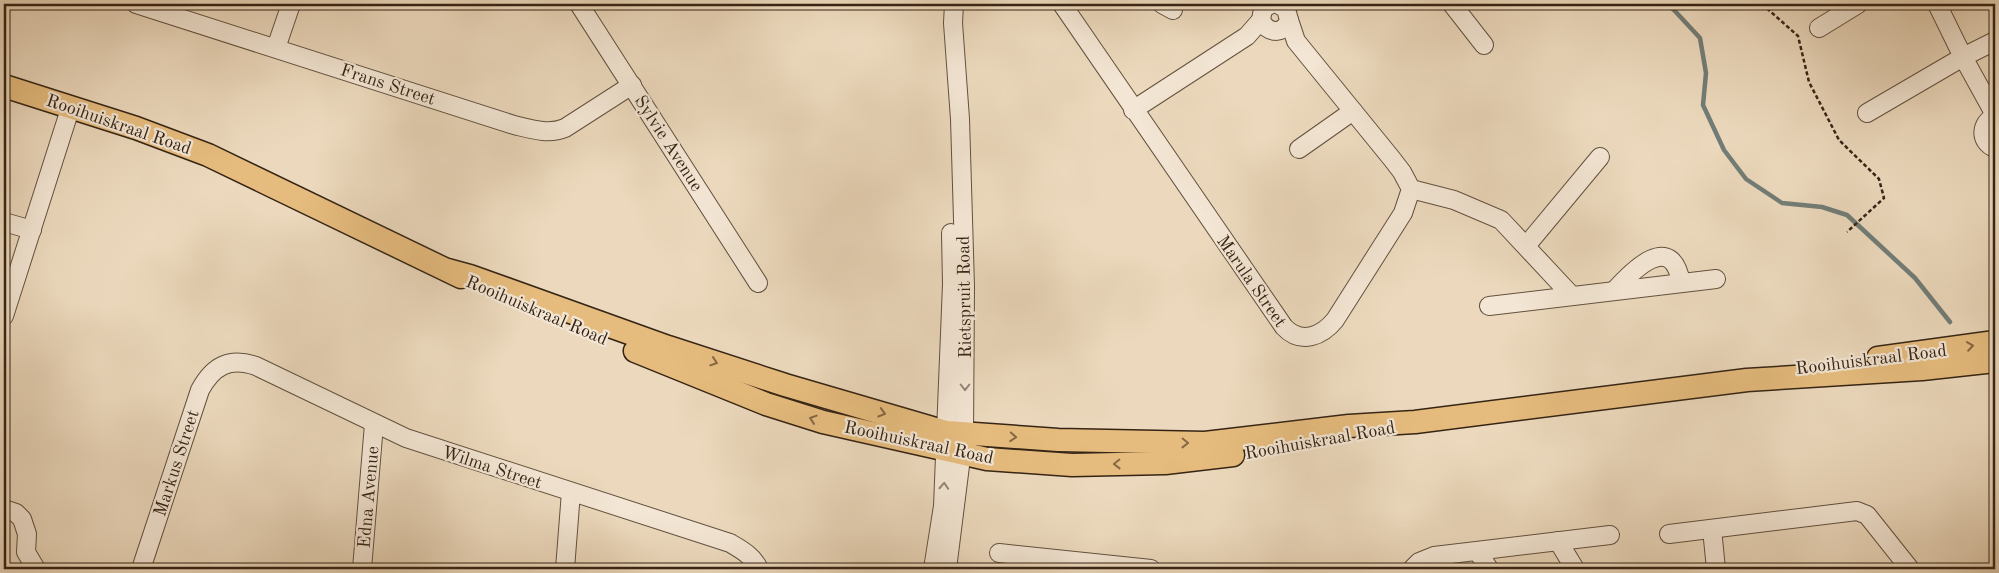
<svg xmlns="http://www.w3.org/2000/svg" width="1999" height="573" font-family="'Old Standard TT',serif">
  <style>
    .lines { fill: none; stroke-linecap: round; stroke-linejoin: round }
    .stream { stroke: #727d77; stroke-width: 4.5 }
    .minor-casing { stroke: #63513f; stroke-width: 20 }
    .major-casing { stroke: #352415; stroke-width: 25 }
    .path { stroke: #352415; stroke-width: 2.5; stroke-dasharray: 4 2.5; stroke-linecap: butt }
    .minor { stroke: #f3e6d4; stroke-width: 18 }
    .major { stroke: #e6bc7e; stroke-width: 22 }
    .oneway { stroke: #856844 }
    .oneway2 { stroke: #948574 }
    .labels { text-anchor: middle; stroke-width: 4.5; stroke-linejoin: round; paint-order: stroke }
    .street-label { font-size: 18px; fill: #352415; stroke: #f3e6d4 }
  </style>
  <rect width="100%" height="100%" fill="#ecd9bd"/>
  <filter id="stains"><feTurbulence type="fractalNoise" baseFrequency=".004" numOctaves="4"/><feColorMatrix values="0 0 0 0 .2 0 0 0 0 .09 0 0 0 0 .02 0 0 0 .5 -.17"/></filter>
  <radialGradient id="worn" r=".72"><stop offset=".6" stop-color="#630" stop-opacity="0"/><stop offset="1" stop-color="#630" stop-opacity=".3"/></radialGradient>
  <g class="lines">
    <path class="stream" d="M1666 4 1674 10 1700 38 1706 73 1703 105 1724 150 1746 179 1782 203 1822 207 1847 215 1915 278 1950 322"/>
    <defs>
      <g id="minor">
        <path d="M136 4 514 125C531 129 548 135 565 128L632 85"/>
        <path d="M579 4 758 283"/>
        <path d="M1062 4 1284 327C1301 345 1322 336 1335 320L1403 213 1411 189 1402 172 1392 159 1296 41 1289 20"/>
        <path d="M1162 4 1173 10"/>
        <path d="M1271 4 1263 9 1261 20C1267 34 1284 35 1289 20L1286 9 1278 4"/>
        <path d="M1452 4 1484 45"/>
        <path d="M1937 4 1963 57 1995 115"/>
        <path d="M1819 28 1858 4"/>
        <path d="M276 48 291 4"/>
        <path d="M1133 110 1247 36 1261 20"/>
        <path d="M1867 113 1963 57 1995 41"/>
        <path d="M1995 116C1980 123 1979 142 1995 148"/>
        <path d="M1299 149 1353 111"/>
        <path d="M1411 189 1454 200 1501 220 1572 296"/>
        <path d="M4 222 32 230"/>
        <path d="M1526 246 1600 157"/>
        <path d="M1614 291C1633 270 1672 230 1681 283"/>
        <path d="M1489 306 1716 279"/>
        <path d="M4 316 71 106"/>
        <path d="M4 509 16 513 22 519 27 534 26 552 36 569"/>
        <path d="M1712 529 1716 569"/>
        <path d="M1669 534 1857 511 1867 515 1910 569"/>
        <path d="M1558 541 1575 569"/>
        <path d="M1478 552 1489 569"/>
        <path d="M999 553 1151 569"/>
        <path d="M141 569 200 390C213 366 229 357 256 366L406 438 730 543C742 550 753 556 759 569"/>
        <path d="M362 569 374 424"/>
        <path d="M565 569 571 492"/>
        <path d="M933 569 943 506 952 284 951 233"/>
        <path d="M947 569 964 434 965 286 960 119 953 23 954 4"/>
        <path d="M1412 569 1419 562 1434 556 1610 535"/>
      </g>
      <g id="major">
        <path d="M4 86 136 128 208 155 461 277"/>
        <path d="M448 270 470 276 668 347 785 385 946 432 1058 440 1205 443 1349 426 1415 422 1747 380 1922 369 1995 361"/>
        <path d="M635 351 766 404 823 422 987 459 1072 465 1165 463 1233 455"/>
        <path d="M1878 358 1995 342"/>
      </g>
    </defs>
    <use href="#minor" class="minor-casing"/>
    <use href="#major" class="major-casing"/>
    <path class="path" d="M1762 4 1798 36 1809 82 1839 140 1879 179 1884 198 1847 232"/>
    <use href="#minor" class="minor"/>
    <use href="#major" class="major"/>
  </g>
  <defs><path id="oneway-chevron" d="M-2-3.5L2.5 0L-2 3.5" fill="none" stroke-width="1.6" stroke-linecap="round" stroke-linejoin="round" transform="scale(1.25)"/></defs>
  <g class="oneway">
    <use href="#oneway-chevron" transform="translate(1970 346) rotate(-8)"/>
    <use href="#oneway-chevron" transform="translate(714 362) rotate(18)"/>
    <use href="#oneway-chevron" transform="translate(882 413) rotate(16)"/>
    <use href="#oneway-chevron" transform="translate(813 419) rotate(-162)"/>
    <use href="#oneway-chevron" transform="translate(1013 437) rotate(4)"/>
    <use href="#oneway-chevron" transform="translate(1185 443) rotate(1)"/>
    <use href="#oneway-chevron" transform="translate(1117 464) rotate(179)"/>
  </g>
  <g class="oneway2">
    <use href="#oneway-chevron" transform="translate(965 387) rotate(90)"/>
    <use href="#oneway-chevron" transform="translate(944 486) rotate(-87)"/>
  </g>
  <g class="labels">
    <g class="street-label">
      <text transform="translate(388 84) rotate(18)" y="6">Frans Street</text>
      <text transform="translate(119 124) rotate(19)" y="6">Rooihuiskraal Road</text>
      <text transform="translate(669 143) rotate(57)" y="6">Sylvie Avenue</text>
      <text transform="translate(1252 281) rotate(55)" y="6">Marula Street</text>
      <text transform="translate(964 297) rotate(-91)" y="6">Rietspruit Road</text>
      <text transform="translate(537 310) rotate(23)" y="6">Rooihuiskraal Road</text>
      <text transform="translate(1871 359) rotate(-7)" y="6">Rooihuiskraal Road</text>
      <text transform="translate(1320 440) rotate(-10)" y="6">Rooihuiskraal Road</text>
      <text transform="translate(919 442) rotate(12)" y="6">Rooihuiskraal Road</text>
      <text transform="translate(176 463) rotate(-72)" y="6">Markus Street</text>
      <text transform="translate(492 467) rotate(18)" y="6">Wilma Street</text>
      <text transform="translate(368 497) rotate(-85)" y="6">Edna Avenue</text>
    </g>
  </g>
  <rect width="1999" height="573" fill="none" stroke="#ecd9bd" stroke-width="20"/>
  <rect x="5" y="5" width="1989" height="563" fill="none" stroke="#352415" stroke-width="2.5"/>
  <rect x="10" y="10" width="1979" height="553" fill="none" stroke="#352415"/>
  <rect width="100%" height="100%" filter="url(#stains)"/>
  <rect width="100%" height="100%" fill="url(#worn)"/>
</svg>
